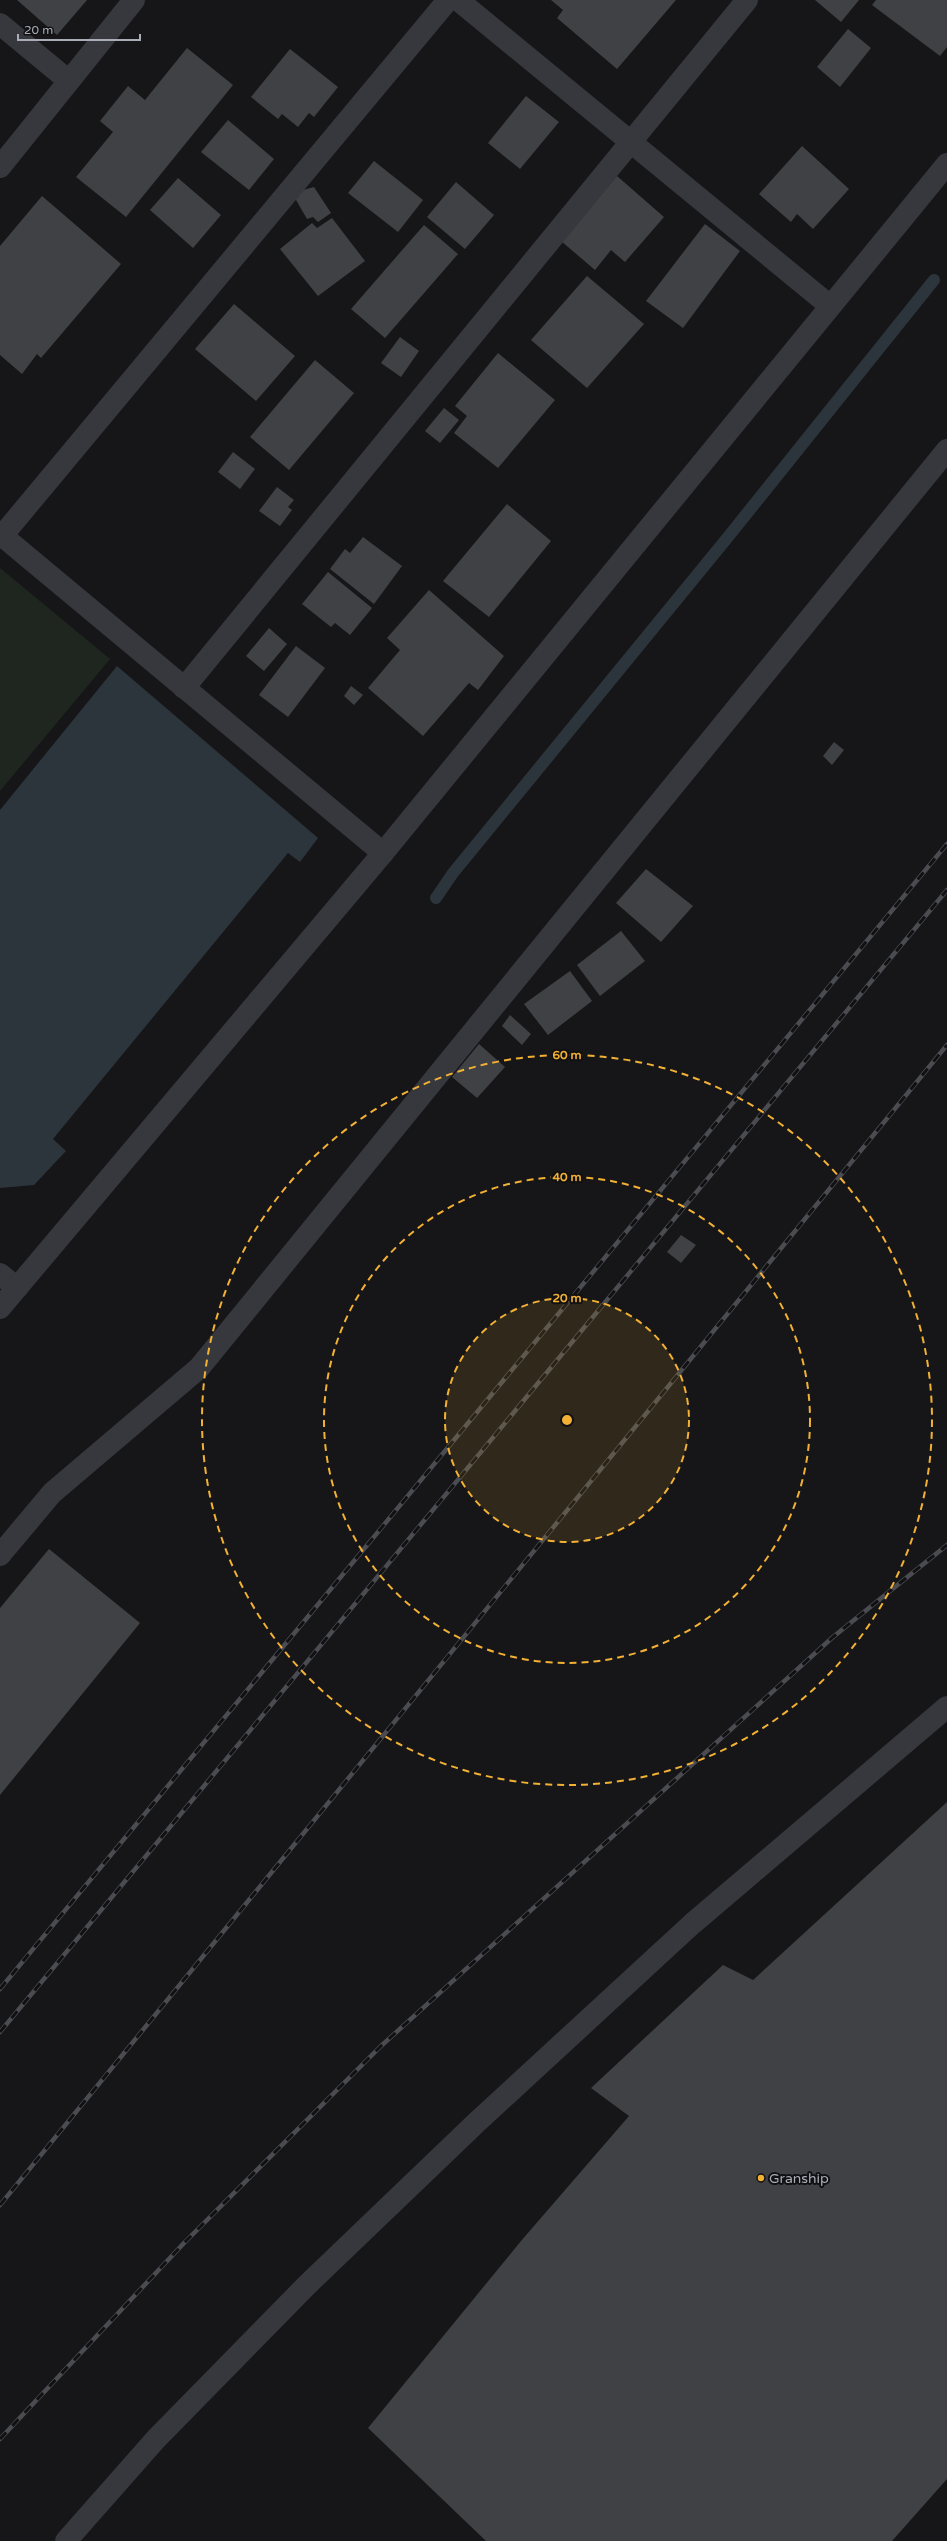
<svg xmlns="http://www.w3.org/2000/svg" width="947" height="2541" font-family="'Varela Round',sans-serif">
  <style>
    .green { fill: #1e261f }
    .water { fill: #2c353c }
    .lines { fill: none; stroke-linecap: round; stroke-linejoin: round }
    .stream { stroke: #2c353c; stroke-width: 12 }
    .building { fill: #404145 }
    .minor { stroke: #37383d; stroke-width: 22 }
    .rail-casing { stroke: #4a4c52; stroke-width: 4.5 }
    .rail { stroke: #111113; stroke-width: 3; stroke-dasharray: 9; stroke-linecap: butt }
    .ring { fill: none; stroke: #f2b134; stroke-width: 2; stroke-dasharray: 7 5 }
    .poi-dot { fill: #f2b134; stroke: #111113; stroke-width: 1.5 }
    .labels { text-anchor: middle; stroke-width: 4; stroke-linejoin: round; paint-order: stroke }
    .poi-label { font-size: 14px; fill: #a8adb8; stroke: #111113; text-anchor: start }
    .centre { fill: #f2b134; stroke: #111113; stroke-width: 2 }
    .ring-label { font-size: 12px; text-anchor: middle; font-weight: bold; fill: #f2b134; stroke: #111113; stroke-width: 4; stroke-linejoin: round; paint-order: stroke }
  </style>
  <rect width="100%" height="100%" fill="#161618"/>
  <path class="green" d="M0 568 110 659 0 791Z"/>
  <path class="water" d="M117 666 318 838 300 862 288 853 53 1139 66 1151 34 1185 0 1188V810Z"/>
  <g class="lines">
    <path class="stream" d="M436 898 453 873 728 537 934 280"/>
  </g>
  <g class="building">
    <path d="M17 0H87L57 35Z"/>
    <path d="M551 0H676L617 69 557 18 563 10Z"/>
    <path d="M815 0H859L841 22Z"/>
    <path d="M876 0H947V47L940 56 872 5Z"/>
    <path d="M848 29 871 48 840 87 817 67Z"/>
    <path d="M187 48 233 85 126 217 76 177 113 132 100 121 128 86 145 100Z"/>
    <path d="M290 49 338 87 314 117 309 113 298 127 282 114 278 119 251 97Z"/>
    <path d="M526 96 559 122 520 169 488 143Z"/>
    <path d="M228 120 274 159 249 190 201 152Z"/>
    <path d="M802 146 849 189 813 229 797 214 791 222 759 194Z"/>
    <path d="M374 161 423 200 398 232 348 193Z"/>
    <path d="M617 176 664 217 625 262 611 250 595 270 561 241Z"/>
    <path d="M178 178 221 215 193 248 150 210Z"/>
    <path d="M456 182 494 215 465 249 427 217Z"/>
    <path d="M314 187 331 213 318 222 313 217 307 219 292 193Z"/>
    <path d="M42 196 121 264 41 358 37 354 22 374 0 355V246Z"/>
    <path d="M332 218 365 261 318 296 280 249 312 223 317 228Z"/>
    <path d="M705 224 740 251 683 328 646 301Z"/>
    <path d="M424 225 458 254 385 338 351 309Z"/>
    <path d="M587 276 644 324 587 388 531 340Z"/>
    <path d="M234 304 295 356 256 401 195 349Z"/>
    <path d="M400 337 419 351 401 377 381 363Z"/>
    <path d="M498 353 555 400 498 468 454 433 467 416 455 406Z"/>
    <path d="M315 360 354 393 289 470 250 437Z"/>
    <path d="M444 408 459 420 440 443 425 431Z"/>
    <path d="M233 452 255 469 240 489 218 472Z"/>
    <path d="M277 487 294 500 288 507 292 510 280 526 259 511Z"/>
    <path d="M507 504 551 541 489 617 443 581Z"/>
    <path d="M363 537 402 566 374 604 330 569 345 549 350 553Z"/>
    <path d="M328 572 372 608 350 635 335 623 331 627 302 604Z"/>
    <path d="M429 590 504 656 478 690 469 683 423 736 368 688 400 650 387 638Z"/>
    <path d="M269 628 287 644 264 671 246 656Z"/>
    <path d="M296 646 325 668 288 717 259 695Z"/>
    <path d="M351 686 363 695 354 705 344 696Z"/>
    <path d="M834 742 844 750 832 765 823 756Z"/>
    <path d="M646 869 693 906 661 942 616 903Z"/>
    <path d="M621 931 645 961 600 996 577 965Z"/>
    <path d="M570 971 592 1001 548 1035 524 1004Z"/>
    <path d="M510 1015 531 1034 522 1045 502 1026Z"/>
    <path d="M479 1044 505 1067 477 1098 452 1077Z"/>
    <path d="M681 1235 696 1245 681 1263 667 1252Z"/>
    <path d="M49 1549 140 1623 0 1795V1608Z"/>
    <path d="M947 1802V2479L892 2541H486L368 2428 521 2241 629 2116 591 2088 723 1965 753 1980Z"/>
  </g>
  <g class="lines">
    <g class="minor">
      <path d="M458 0 829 305"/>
      <path d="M0 24 69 81"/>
      <path d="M0 167 134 0"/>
      <path d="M0 534 383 853"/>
      <path d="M2 536 448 0"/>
      <path d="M184 688 747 0"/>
      <path d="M0 1274 17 1288"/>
      <path d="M0 1308 383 853 947 164"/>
      <path d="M0 1555 52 1493 199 1368 947 450"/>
      <path d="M66 2541 156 2439 307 2285 477 2122 692 1924 947 1707"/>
    </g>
    <defs>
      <g id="rail">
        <path d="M0 1989 947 844"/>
        <path d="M0 2032 947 890"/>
        <path d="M0 2205 947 1045"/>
        <path d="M0 2439 184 2243 381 2046 833 1637 947 1545"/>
      </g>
    </defs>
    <use href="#rail" class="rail-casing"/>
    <use href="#rail" class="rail"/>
  </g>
  <circle cx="567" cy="1420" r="122" fill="#f2b134" fill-opacity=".12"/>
  <g class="ring">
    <circle cx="567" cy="1420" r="122"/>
    <circle cx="567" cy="1420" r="243"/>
    <circle cx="567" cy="1420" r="365"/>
  </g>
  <circle class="poi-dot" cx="761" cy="2178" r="4"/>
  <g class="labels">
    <g class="poi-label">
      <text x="769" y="2183">Granship</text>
    </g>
  </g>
  <circle cx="567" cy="1420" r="6" class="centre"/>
  <g class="ring-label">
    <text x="567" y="1059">60 m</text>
    <text x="567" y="1181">40 m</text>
    <text x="567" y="1302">20 m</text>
  </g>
  <path d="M18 34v6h122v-6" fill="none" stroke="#a8adb8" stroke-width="2"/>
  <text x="24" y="34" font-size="12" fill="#a8adb8" stroke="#111113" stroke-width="3" paint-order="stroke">20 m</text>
</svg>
